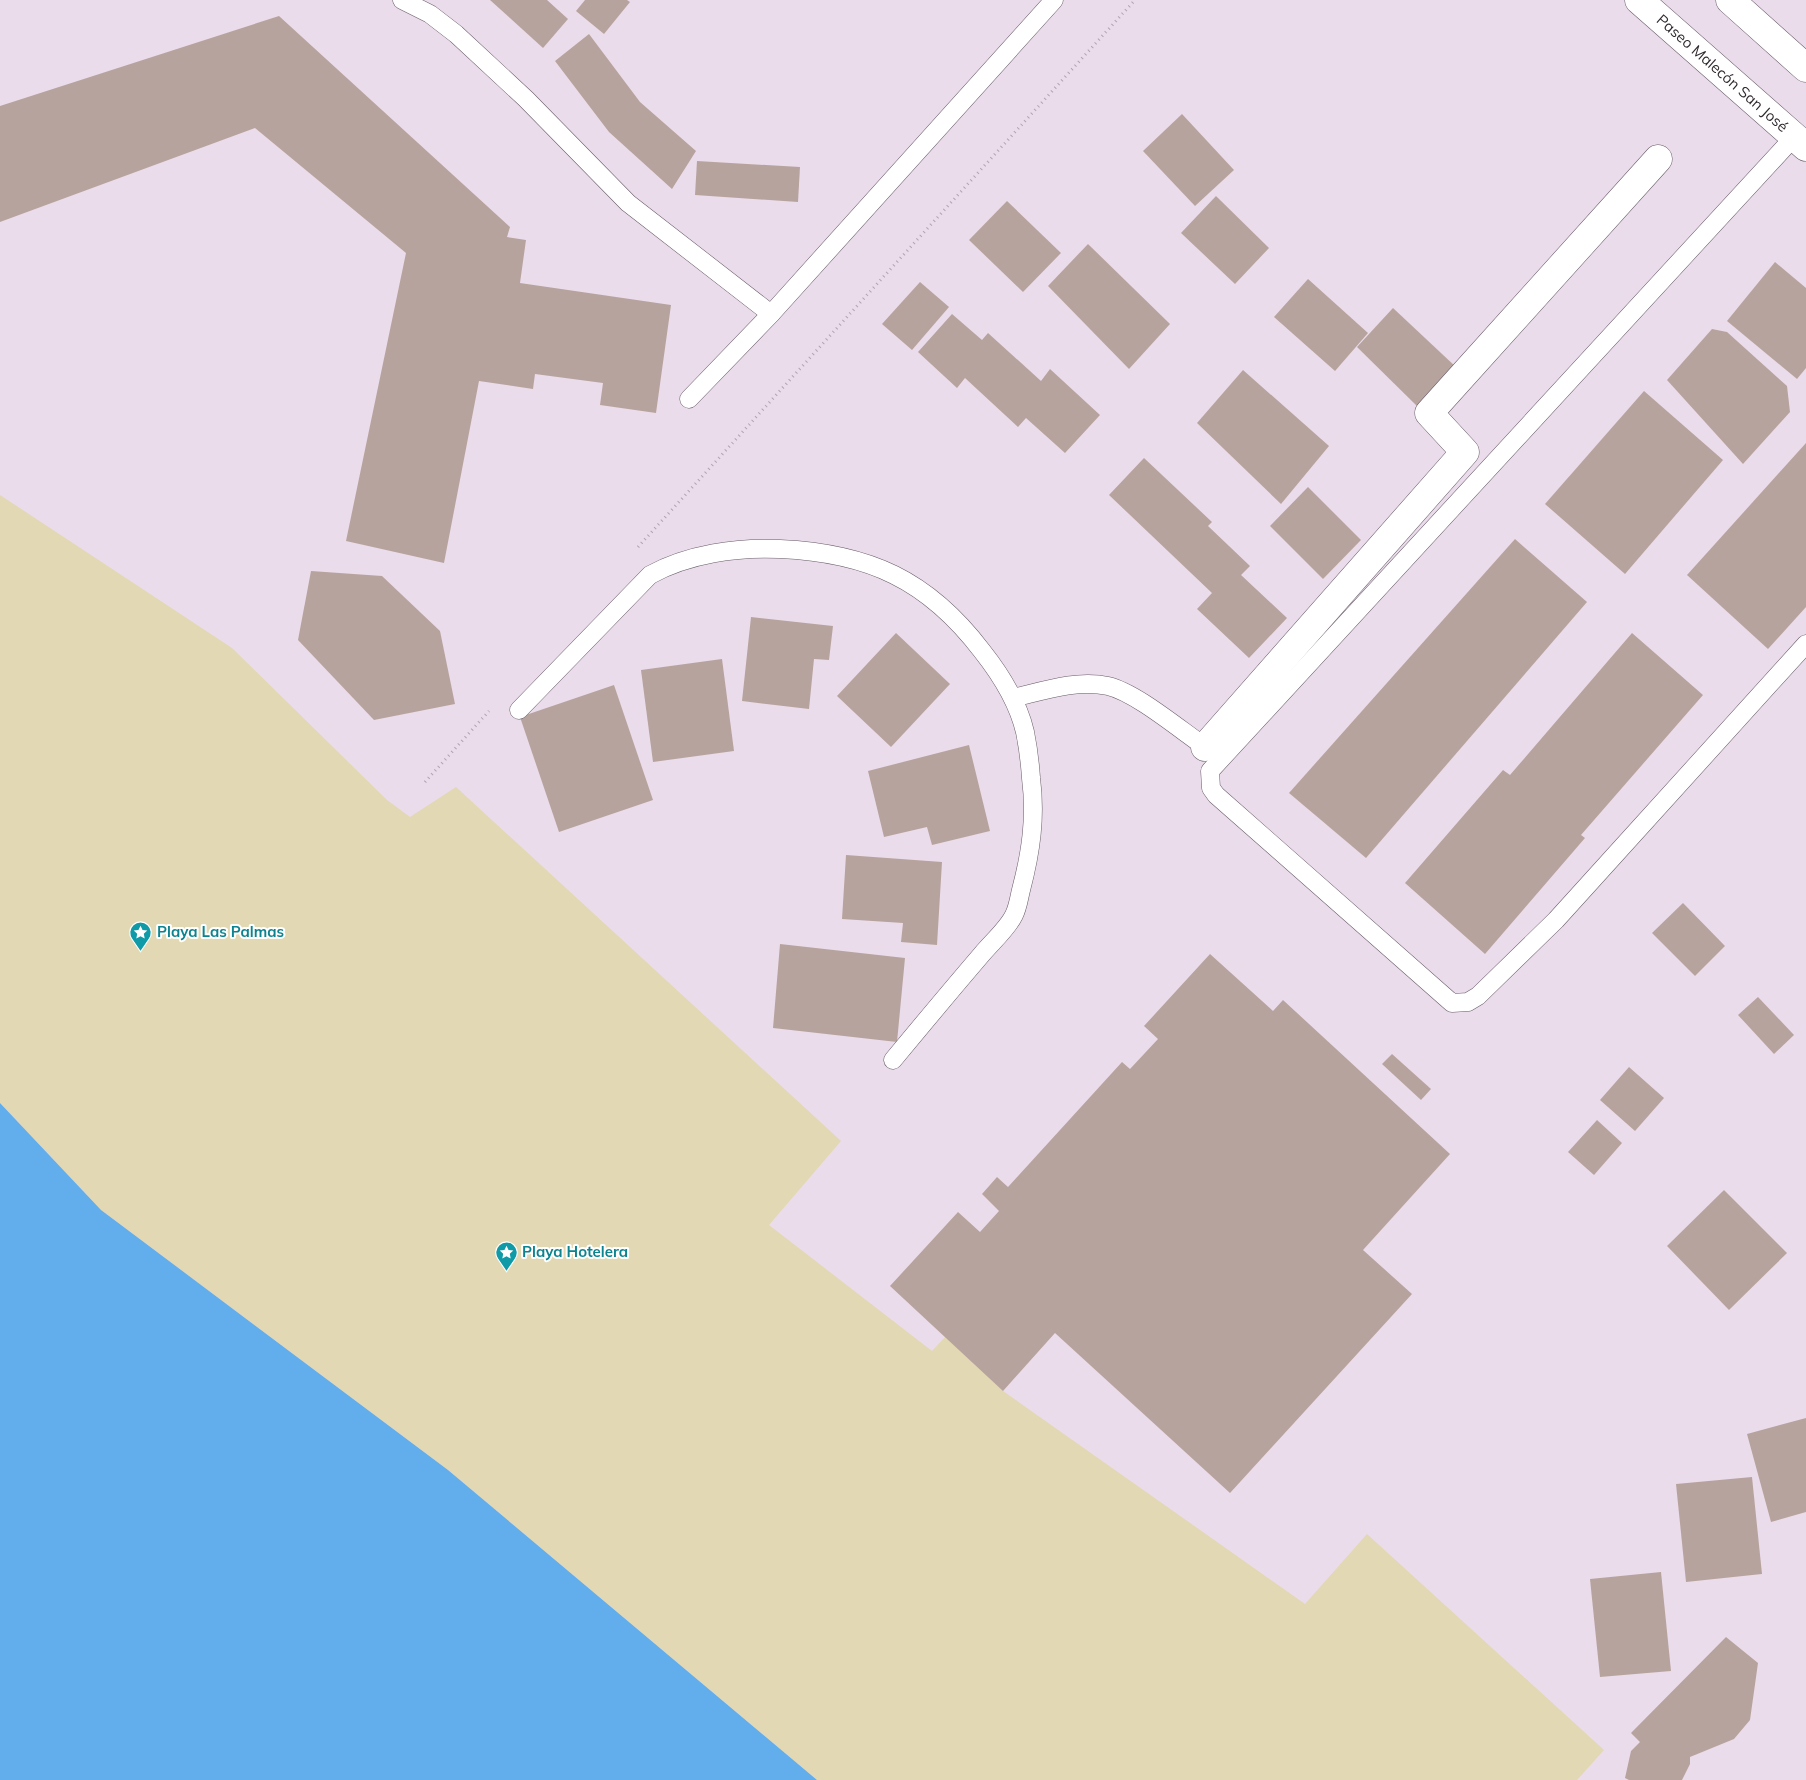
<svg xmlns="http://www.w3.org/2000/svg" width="1806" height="1780" font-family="Mulish,sans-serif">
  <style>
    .sand { fill: #e2d8b3 }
    .water { fill: #62adeb }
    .building { fill: #b7a39e }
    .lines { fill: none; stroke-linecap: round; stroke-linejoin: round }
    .lane-casing { stroke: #685c68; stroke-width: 19 }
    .street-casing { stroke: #685c68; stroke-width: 29 }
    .secondary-casing { stroke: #685c68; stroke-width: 29 }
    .path { stroke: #b0a4b0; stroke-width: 3; stroke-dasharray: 1 4; stroke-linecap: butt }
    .lane { stroke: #fff; stroke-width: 18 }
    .street { stroke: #fff; stroke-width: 28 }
    .secondary { stroke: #fff; stroke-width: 28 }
    .labels { text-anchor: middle; stroke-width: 4; stroke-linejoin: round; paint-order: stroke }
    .street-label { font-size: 15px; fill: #302a2f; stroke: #fff }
    .culture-label { font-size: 15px; font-weight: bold; fill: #0d838f; stroke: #fff; text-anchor: start }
  </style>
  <rect width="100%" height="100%" fill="#eadcea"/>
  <path class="sand" d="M0 495 232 648 387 800 410 817 456 787 841 1141 769 1225 932 1351 964 1317 1003 1391 1305 1604 1367 1534 1604 1750 1577 1780H817L448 1470 101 1210 0 1103Z"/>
  <path class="water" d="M0 1103 101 1210 448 1470 817 1780H0Z"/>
  <g class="building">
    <path d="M490 0H547L568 19 543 48Z"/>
    <path d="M585 0H627L630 2 604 34 576 11Z"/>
    <path d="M279 16 510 227 507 237 526 240 520 283 671 305 656 413 600 405 603 383 535 374 533 389 479 381 444 563 346 541 406 253 255 128 0 222V106Z"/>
    <path d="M589 34 640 102 696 151 672 189 609 132 555 61Z"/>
    <path d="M1182 114 1234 170 1195 206 1143 151Z"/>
    <path d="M697 161 800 167 798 202 695 195Z"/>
    <path d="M1216 196 1269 248 1235 284 1181 233Z"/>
    <path d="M1007 201 1061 253 1023 292 969 240Z"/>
    <path d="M1088 244 1170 324 1129 369 1048 286Z"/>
    <path d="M1775 262 1806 288V368L1797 379 1727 321Z"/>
    <path d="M1308 279 1368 333 1335 371 1274 317Z"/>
    <path d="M920 282 949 307 912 350 882 324Z"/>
    <path d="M1393 308 1457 368 1419 408 1357 347Z"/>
    <path d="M952 314 982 340 988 333 1041 381 1050 369 1100 415 1065 453 1026 418 1018 427 965 378 957 388 918 352Z"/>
    <path d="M1712 329 1727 332 1787 386 1790 412 1743 464 1667 380Z"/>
    <path d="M1243 370 1329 446 1281 504 1197 423Z"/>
    <path d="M1644 391 1723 460 1625 574 1545 504Z"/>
    <path d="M1806 443V607L1768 649 1687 575Z"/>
    <path d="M1144 458 1212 522 1208 526 1250 566 1241 575 1287 618 1249 658 1197 609 1212 593 1109 495Z"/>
    <path d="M1308 487 1361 540 1323 579 1270 526Z"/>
    <path d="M1515 539 1587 602 1366 858 1289 793Z"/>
    <path d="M311 571 382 576 440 631 455 704 374 720 298 640Z"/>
    <path d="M751 617 833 626 829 660 814 659 809 709 742 701Z"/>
    <path d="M896 633 950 684 891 747 837 696Z"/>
    <path d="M1632 633 1703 695 1581 835 1585 838 1485 954 1405 883 1503 770 1510 775Z"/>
    <path d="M722 659 734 751 653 762 641 670Z"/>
    <path d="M614 685 653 800 559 832 520 717Z"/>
    <path d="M969 745 990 831 932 845 927 827 884 837 868 771Z"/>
    <path d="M846 855 942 862 937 945 901 942 903 923 842 919Z"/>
    <path d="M1683 903 1725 946 1695 976 1652 933Z"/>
    <path d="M780 944 905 958 897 1042 773 1028Z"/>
    <path d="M1210 954 1273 1011 1283 1000 1450 1154 1363 1250 1412 1294 1230 1493 1055 1333 1003 1391 890 1286 958 1212 980 1232 999 1211 982 1194 997 1177 1008 1187 1122 1062 1130 1069 1158 1039 1144 1026Z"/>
    <path d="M1758 997 1794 1035 1774 1054 1738 1015Z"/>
    <path d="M1392 1054 1431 1089 1421 1100 1382 1064Z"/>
    <path d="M1629 1067 1664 1098 1635 1131 1600 1100Z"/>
    <path d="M1597 1120 1622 1143 1594 1175 1568 1152Z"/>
    <path d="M1724 1190 1787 1253 1729 1310 1667 1246Z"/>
    <path d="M1806 1418V1512L1771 1522 1747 1434Z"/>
    <path d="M1752 1477 1762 1574 1686 1582 1676 1484Z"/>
    <path d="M1661 1572 1671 1671 1600 1677 1590 1579Z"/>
    <path d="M1726 1637 1758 1663 1750 1720 1734 1739 1690 1757V1764L1682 1780H1629L1625 1778 1631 1751 1640 1742 1631 1733Z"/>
  </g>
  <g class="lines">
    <defs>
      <g id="lane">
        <path d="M402 0 430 14 456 34 526 99 628 203 771 314"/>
        <path d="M1794 137 1210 771 1211 788 1216 795 1452 1003 1468 1002 1478 996 1556 920 1806 644"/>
        <path d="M689 399 771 314 1054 0"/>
        <path d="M1013 698C1043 691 1077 679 1108 686 1138 693 1186 735 1214 753"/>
        <path d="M519 710 650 575C688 554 737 547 780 549 869 553 928 580 982 651 1001 675 1018 702 1025 732 1028 747 1030 763 1031 778 1036 817 1031 852 1021 890 1019 898 1018 907 1014 915 1008 928 992 942 982 954 952 989 922 1025 893 1060"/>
      </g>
      <path id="street" d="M1205 747 1465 452 1429 413 1658 159"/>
      <g id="secondary">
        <path id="s1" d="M1639 0 1806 147"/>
        <path d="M1730 0 1806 68"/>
      </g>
    </defs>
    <use href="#lane" class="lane-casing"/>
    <use href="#street" class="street-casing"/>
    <use href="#secondary" class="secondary-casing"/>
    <g class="path">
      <path d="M638 547 1135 0"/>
      <path d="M425 782 489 711"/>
    </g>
    <use href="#lane" class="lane"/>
    <use href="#street" class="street"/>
    <use href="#secondary" class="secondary"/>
  </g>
  <defs>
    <symbol id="sight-pin" viewBox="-11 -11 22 30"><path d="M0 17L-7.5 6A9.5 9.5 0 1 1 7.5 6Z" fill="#0f9aa8" stroke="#fff"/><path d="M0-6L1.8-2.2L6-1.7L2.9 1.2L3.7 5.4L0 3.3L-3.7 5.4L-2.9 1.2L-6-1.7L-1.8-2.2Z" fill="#fff"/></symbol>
  </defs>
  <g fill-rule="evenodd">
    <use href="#sight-pin" x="128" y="920" width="25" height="34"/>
    <use href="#sight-pin" x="494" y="1240" width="25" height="34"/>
  </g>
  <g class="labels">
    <g class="street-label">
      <text dy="5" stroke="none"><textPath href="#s1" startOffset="111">Paseo Malecón San José</textPath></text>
    </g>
    <g class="culture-label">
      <text x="157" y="937">Playa Las Palmas</text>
      <text x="522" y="1257">Playa Hotelera</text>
    </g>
  </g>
</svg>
